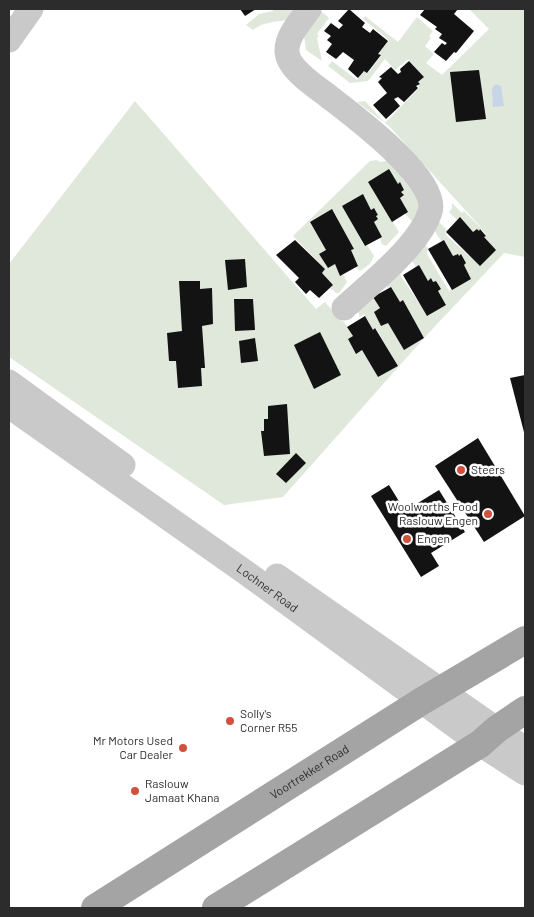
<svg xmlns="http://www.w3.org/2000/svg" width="534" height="917" font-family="Barlow,sans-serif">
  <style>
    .green { fill: #dfe8da }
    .water { fill: #c8d5e6 }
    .building { fill: #131313 }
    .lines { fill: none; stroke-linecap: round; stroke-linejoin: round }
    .minor { stroke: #c9c9c9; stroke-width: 25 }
    .major { stroke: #a4a4a4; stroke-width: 28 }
    .poi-dot { fill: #d2503e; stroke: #fff; stroke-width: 2 }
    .labels { text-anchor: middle; stroke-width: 5; stroke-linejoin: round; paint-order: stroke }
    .poi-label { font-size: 12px; fill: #2c2c2c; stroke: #fff; text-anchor: start }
    .street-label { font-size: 12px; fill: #2c2c2c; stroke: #fff }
  </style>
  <rect width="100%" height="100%" fill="#fff"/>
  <g class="green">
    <path d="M273 9H291L292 11 287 20C274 22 263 22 253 30L246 25 259 14 273 11Z"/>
    <path d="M469 9H525V257L504 253 424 338 283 497 224 505 9 357V264L135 101 316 309 325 302 341 321 344 322 353 336 348 339 356 353 362 350 378 377 398 366 376 328 373 330 364 314 360 317 356 308 373 297 380 308 374 312 381 326 388 323 404 349 424 338 403 300 400 302 391 287 388 288 386 285 398 265 402 273 400 275 428 316 446 304 438 291 441 289 436 281 433 282 431 279 428 281 419 265 416 267 409 255 422 238 428 249 427 254 449 291 471 279 464 265 466 263 462 255 459 256 457 254 453 256 445 240 442 242 434 230 439 222 447 230 445 232 447 236 480 265 484 237 486 235 481 229 479 231 477 229 473 232 460 218 457 220 449 212 452 208V203L462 213 464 211 486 233 389 126 357 102 365 101 385 123 419 88 418 85 420 84 418 82 424 77 408 59 395 70 385 59 368 81 350 83 328 66 332 61 357 80 364 71 368 73 381 56 378 54 389 40 363 19 365 16 398 42 417 17 433 31 429 36 431 38 425 46 434 54 426 63 442 75 489 29Z"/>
    <path d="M321 11 329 18 317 34 319 36 317 38 322 61 306 50 304 35 317 12Z"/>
    <path d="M377 160 380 162 392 160 414 184 421 208 412 221 405 214 408 212 400 198 403 195 401 192 404 190 400 182 398 184 368 182 399 232 386 246 382 244 380 238 382 237 374 222 378 215 374 208 371 210 363 195 343 206 364 246 367 245 374 256 370 264 360 271 356 267 358 265 351 250 354 249 333 210 310 223 326 250 319 254 327 267 335 264 340 275 343 274 347 282 339 293H336L330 288 333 285 322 273 325 269 293 236 370 161Z"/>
  </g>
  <path class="water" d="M496 84 501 86 504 106 493 107 492 88Z"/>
  <g class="building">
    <path d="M240 9H256L245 16Z"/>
    <path d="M349 9 365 23 362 27 370 33 373 29 388 41 378 54 381 55 367 73 364 71 358 78 348 69 354 60 343 52 336 59 326 52 332 44 327 40 331 36 324 31 331 23 339 29 343 25 338 21Z"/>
    <path d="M425 9H458L454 14 474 31 456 53 454 52 446 61 434 52 442 43 445 45 447 43 439 38 442 34 435 29 437 27 420 15Z"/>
    <path d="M409 61 424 77 418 82 420 84 416 86 418 88 404 102 398 97 394 99 400 106 386 119 373 105 387 93 378 82 382 78 379 77 391 67 398 74 401 72 400 69Z"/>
    <path d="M479 70 486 119 456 122 450 72Z"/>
    <path d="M389 169 398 184 400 182 404 190 401 192 404 195 400 198 408 212 392 222 368 182Z"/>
    <path d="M363 194 371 210 374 208 378 215 376 216 378 219 374 222 382 237 365 246 342 206Z"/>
    <path d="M332 209 354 249 351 250 358 266 340 276 335 264 328 268 319 254 326 250 310 222Z"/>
    <path d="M460 217 473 232 477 229 479 231 480 229 486 236 484 237 496 250 480 266 446 232Z"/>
    <path d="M295 240 325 269 322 273 333 285 319 298 310 290 306 294 295 282 299 278 276 255Z"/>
    <path d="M444 240 453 256 458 254 459 256 461 254 466 263 464 265 471 279 452 290 428 249Z"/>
    <path d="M245 259 247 287 228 290 225 260Z"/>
    <path d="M419 265 428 281 431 278 433 282 436 281 441 289 438 291 446 305 427 316 403 275Z"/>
    <path d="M179 281H200V289L212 288 213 324 202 326 205 368H201L202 386 178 388 176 361H169L167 333 182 331Z"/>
    <path d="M391 287 400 302 403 300 424 338 404 350 388 323 381 326 374 312 380 308 373 297Z"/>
    <path d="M234 299H253L255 330 235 331Z"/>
    <path d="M365 316 373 330 375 328 398 366 378 377 362 350 356 354 348 339 353 336 347 327Z"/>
    <path d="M320 332 341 375 314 389 294 345Z"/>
    <path d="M255 338 258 361 241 363 239 341Z"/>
    <path d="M525 375V436L510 378Z"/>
    <path d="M287 404 290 454 264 456 261 431H264V419H268V406Z"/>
    <path d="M478 438 525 516 484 542 435 466Z"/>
    <path d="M296 453 306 463 286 483 276 474Z"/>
    <path d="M389 485 405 511 439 490 465 532 431 553 439 566 421 577 371 496Z"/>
  </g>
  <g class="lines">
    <g class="minor">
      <path d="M309 9C301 21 286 36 287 52 288 69 315 86 328 96 351 114 441 180 430 212 419 246 371 283 344 308"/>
      <path d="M9 40 31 9"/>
      <path d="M9 382 123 465"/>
      <path id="s1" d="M9 406 245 572 480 744 525 773"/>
      <path d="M277 576 525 749"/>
    </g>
    <g class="major">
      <path id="s2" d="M95 908 422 701 525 640"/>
      <path d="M216 908 480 744 497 729 525 710"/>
    </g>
  </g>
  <g class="poi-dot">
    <circle cx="461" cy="470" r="5"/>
    <circle cx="488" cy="514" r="5"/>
    <circle cx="407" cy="539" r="5"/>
    <circle cx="230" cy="721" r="5"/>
    <circle cx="183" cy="748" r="5"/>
    <circle cx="135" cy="791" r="5"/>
  </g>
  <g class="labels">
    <g class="poi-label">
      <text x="471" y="474">Steers</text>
      <text x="478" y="511" text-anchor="end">Woolworths Food<tspan x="478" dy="14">Raslouw Engen</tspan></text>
      <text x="417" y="543">Engen</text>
      <text x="240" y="718">Solly's<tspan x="240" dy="14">Corner R55</tspan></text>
      <text x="173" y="745" text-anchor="end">Mr Motors Used<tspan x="173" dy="14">Car Dealer</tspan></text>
      <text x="145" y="788">Raslouw<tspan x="145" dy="14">Jamaat Khana</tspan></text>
    </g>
    <g class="street-label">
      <text dy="4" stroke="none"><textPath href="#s1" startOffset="316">Lochner Road</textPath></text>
      <text dy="4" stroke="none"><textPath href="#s2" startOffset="254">Voortrekker Road</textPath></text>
    </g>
  </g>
  <rect width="534" height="917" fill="none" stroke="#2c2c2c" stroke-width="20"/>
</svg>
